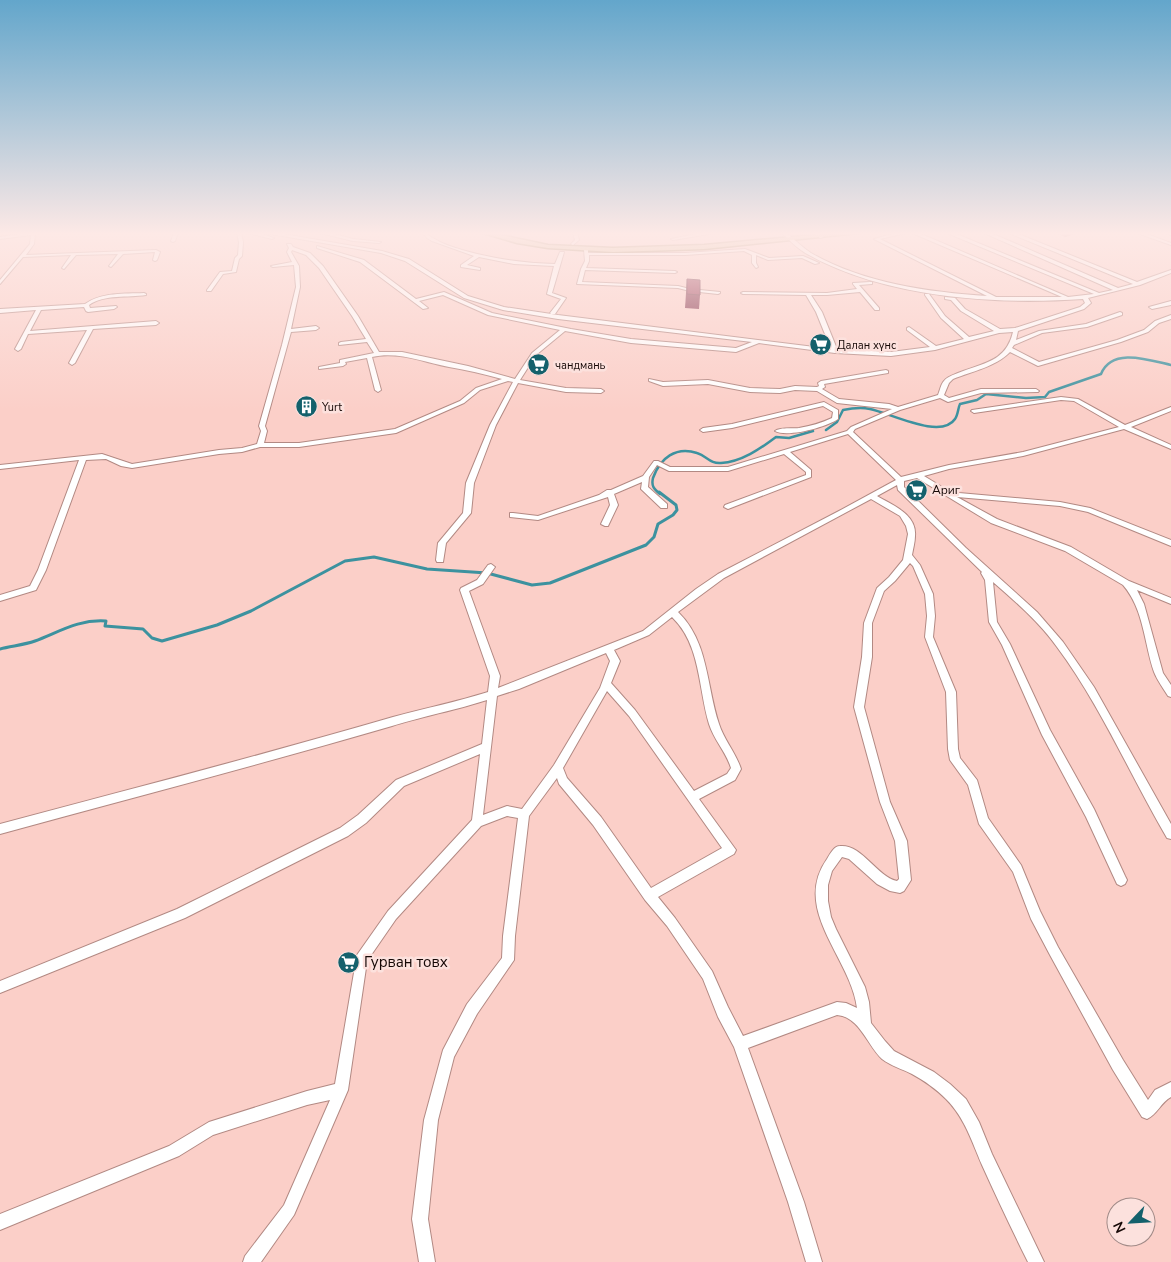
<svg xmlns="http://www.w3.org/2000/svg" width="1171" height="1262" font-family="'Nunito Sans',sans-serif">
  <style>
    .lines { fill: none; stroke-linecap: round; stroke-linejoin: round }
    .stream-far1 { stroke: #3c929f; stroke-width: 2.5 }
    .stream { stroke: #3c929f; stroke-width: 3 }
    .minor-casing { stroke: #b28983; stroke-width: 2 }
    .major-casing { stroke: #785e27; stroke-width: 3 }
    .minor { fill: #fff; fill-rule: evenodd }
    .major { fill: #cebb88; fill-rule: evenodd }
    .wall { fill: #781f39 }
    .shaded-wall { fill: #62192e }
    .building { fill: #8c2442; stroke: #62192e }
    .labels { text-anchor: middle; stroke-width: 5; stroke-linejoin: round; paint-order: stroke }
    .far-poi-label { font-size: 11px; fill: #150806; stroke: #fce1dd; text-anchor: start }
    .poi-label { font-size: 12px; fill: #150806; stroke: #fce1dd; text-anchor: start }
    .near-poi-label { font-size: 15px; fill: #150806; stroke: #fce1dd; text-anchor: start }
  </style>
  <rect width="100%" height="100%" fill="#fbcfc8"/>
  <g class="lines">
    <g class="stream-far1">
      <path d="M826 430 837 422 843 410C853 408 860 407 870 409 890 413 941 440 955 419 958 415 958 408 960 404L977 400 986 394 1026 398 1045 397 1049 392 1101 374C1112 347 1149 360 1171 365"/>
      <path d="M660 494C654 489 651 486 653 478 660 458 676 446 697 453 707 456 710 464 721 463 741 462 760 449 776 437L789 438 813 431"/>
    </g>
    <path class="stream" d="M0 649C11 646 24 645 35 641 59 632 79 619 106 621L105 626 143 629 152 638 162 641 217 625 251 611 345 561 374 557 427 569 487 573 532 585 550 583 646 545 654 537 658 524 673 515 677 510 676 505 659 492"/>
    <defs>
      <g id="minor">
        <path d="M26 233H35L34 244 26 255 156 250 160 252 157 260 155 261 153 260 155 252 123 254 111 267 109 266 118 254 76 255 64 269 62 268 71 255 23 257 0 284V280L30 244 31 235 0 239V237Z"/>
        <path d="M174 233H178L175 241 173 242 171 241Z"/>
        <path d="M237 233H241L243 242 242 256 239 259 236 272 223 274 211 291H207V290L220 272 232 271 235 258 238 255 239 242Z"/>
        <path d="M248 233H258L274 238 272 239Z"/>
        <path d="M265 233H278L382 251 409 259 468 296 504 307 558 315 831 349 816 312 806 295 743 294 741 293 743 292 827 293 857 289 853 284V283L870 282H872V284L859 285 879 308V310H875L860 292 827 295H811L822 312 837 349 891 352 930 347 907 330V328L909 327 936 346 964 339 941 318 925 295V294H929L945 316 969 337 994 331 961 311 951 300 945 299V297L955 298 965 309 1000 329 1015 328 1080 307 1085 303 1083 299C997 305 886 298 809 255 799 250 790 241 782 233H787C795 240 803 248 811 253 863 283 928 292 987 296L874 239 896 233H906L880 239 996 297H1062L912 233H919L1068 297 1094 294 947 233H954L1099 293 1113 290 984 233H991L1118 288 1133 284 1009 233H1016L1137 282 1171 270V273L1140 285 1088 298 1091 303 1084 309 1018 331 1016 340 1039 331 1086 324 1120 312 1122 313V315L1087 327 1042 333 1014 345 1012 348 1039 362 1117 340 1144 330 1155 321 1171 315V319L1159 323 1148 332 1121 342 1038 366 1010 352C995 367 973 371 953 379L949 383 944 395 949 398 981 389H1036L1039 391 1038 392 981 393 948 402 940 398 900 410 855 429 853 432 901 477 949 465 1023 452 1119 427 1074 401 1061 400 974 413 971 411 972 410 1061 397 1078 399 1125 425 1171 407V411L1131 427 1171 445V449L1124 429 1023 456 949 469 924 476 947 490 959 493 1060 502 1090 508 1171 540V546L1088 512 1060 506 957 497 997 519 1071 547 1129 581 1171 598V604L1137 590 1144 604 1163 673 1171 685V697L1168 696C1163 688 1157 680 1154 672 1144 643 1144 609 1123 585L1065 551 991 523 917 478 904 481V487L966 548 1037 612 1063 642 1094 687 1171 824V839L1167 838C1130 775 1101 706 1057 647 1039 622 1016 602 993 582L997 622 1010 644 1050 730 1094 809 1125 876 1127 880 1125 884 1121 886 1117 884 1086 817 1042 735 1002 645 989 622 985 580 981 573 982 572 898 490 897 485 877 496C892 505 917 514 915 536 915 542 913 549 912 555L920 565 933 594 935 616 933 637 956 692 958 749 960 758 977 780 988 818 1021 865 1040 911 1058 947 1123 1060 1148 1100 1155 1090 1171 1082V1097C1161 1102 1157 1115 1147 1119L1142 1117 1113 1070 1050 955 1031 919 1013 872 979 824 968 785 950 760 948 749 946 692 925 637 927 616 925 594 913 566 910 563 895 581 884 591 872 623V657L864 707 890 802 907 841 911 880 904 891 900 893 890 891 877 884 849 859 842 857 832 871 828 885V901L831 917 836 929 865 987 869 1002 871 1023 885 1041 894 1051 934 1072 950 1084 966 1099 979 1122 992 1154 1044 1262H1028C1012 1230 997 1198 982 1165 972 1142 965 1118 946 1099 936 1089 925 1081 912 1074 902 1069 891 1066 882 1059 867 1045 860 1017 837 1015L748 1048 804 1202 822 1262H806L788 1202 734 1047 718 1017 703 979 667 926 645 900 593 825 559 784 557 778 529 816 515 936 514 960 477 1014 454 1057 438 1120 428 1219 435 1262H419L412 1219 424 1120 443 1050 467 1004 502 958 503 936 518 818 507 816 481 826 396 919 367 961 348 1090 294 1215 261 1262H243L245 1256 284 1205 330 1100 307 1105 213 1135 179 1156 0 1230V1214L169 1146 209 1122 307 1091 335 1084 357 955 388 911 472 820 480 754 404 786 366 823 348 836 185 918 0 993V981L177 909 340 828 358 815 396 780 482 744 487 700C456 710 424 716 392 726 262 764 131 798 0 834V824C131 789 263 755 393 717 425 708 457 702 488 692L490 676 460 590 461 588 477 580 488 565 491 564 495 567 483 584 469 591 500 676 498 688 643 631 696 589 718 574 839 511 896 480 848 434 790 452 811 470V477L728 509 724 507 725 505 806 475V472L784 454 728 471H669L657 465 649 477 648 487 667 504V508H661L641 489 642 482 614 494 618 505 608 526H605L601 524 610 505 608 497 538 520 510 517V513H513L538 516 599 495 607 490H611L643 476 654 461H658L670 467H728L847 431 851 427 892 409 837 403 817 391 795 390 780 393 750 392 708 384 663 386 649 381V379L663 382 708 380 750 388 780 389 795 386 817 387 819 386 818 383 821 381 886 370 888 371V373L824 384 825 387 822 389 839 399 889 404 898 407 938 395C940 390 941 384 944 381 947 377 953 375 958 373 983 363 1006 362 1013 332L999 333 935 350 891 356 835 353 759 343 736 352 631 343 565 331 536 355 520 380 566 388 601 389 604 391 601 393 566 392 518 383 496 425 474 483 471 513 446 543 443 562H437L436 560 438 543 463 513 466 483 490 425 513 382 508 381 480 390 464 403 396 433 299 447H260L242 452 219 454 132 468 121 466 106 459 86 460 46 570 36 590 0 601V595L30 586 38 570 79 460 0 469V465L102 454 132 464 219 450 242 448 257 444 261 431 259 426 282 345 296 287 294 265 273 267 271 266 292 262 287 252 289 248 287 244H291L293 247 310 253 323 266 358 316 379 352H402L468 366 515 379 532 353 560 330 488 315 443 295 419 301 428 308 423 309 360 262 317 248V246L364 260 416 299 444 292 492 313 571 329 631 339 736 348 752 342 558 319 503 310 464 298 405 261 381 253ZM292 250 306 255 319 268 352 316 366 339 341 342 339 343V345L367 342 374 353 340 360V363L319 367V369L343 366 346 364 345 362 367 358 375 390 378 392 381 390 372 357C398 351 423 362 449 367 467 370 484 374 502 379L476 388 460 401 395 429 299 443H264L267 431 265 426 291 332 316 330 319 328 316 326 291 329 300 287 299 266 291 252ZM871 499 900 516 906 526 908 534 903 560 889 577 877 588 864 623 862 657 854 707 880 802 895 841 899 879 897 881C876 876 862 844 840 846 834 846 830 854 827 859 791 910 851 958 857 1008L846 1003 837 1002 743 1036 728 1007 712 971 675 918 658 897 734 854 736 850 699 799 735 780 741 769C736 753 724 740 719 724 706 685 709 642 678 612L724 578ZM672 617C701 645 698 687 709 724 714 740 726 752 731 768L727 774 694 791 635 710 611 683 620 661 614 650 649 635ZM606 653 610 661 600 688 554 765 522 809 507 806 483 815 497 696 519 689ZM607 691 629 716 722 848 651 888 601 817 567 778 563 768Z"/>
        <path d="M320 233H330L353 239 381 242 379 243 353 241Z"/>
        <path d="M423 233C429 233 428 236 433 238 442 244 453 247 462 250 493 259 524 263 555 264L560 252H564L552 293 566 298 555 314H551L550 313 561 299 547 294 554 266 514 264 479 257 467 265 480 268V270L461 267V265L474 256 432 241 427 238Z"/>
        <path d="M573 233H577L579 240 573 245 571 244 575 240Z"/>
        <path d="M701 233H715L673 240 671 239Z"/>
        <path d="M814 233H820L824 237 820 238Z"/>
        <path d="M1137 233H1144L1171 243V245Z"/>
        <path d="M1171 233V235L1166 233Z"/>
        <path d="M586 249 588 250V253H685L745 249 769 258 803 256 819 263 815 264 802 258 768 260 756 255V263L758 267 756 268 752 263V255L744 251 685 255H589V261L586 268 675 271 677 272 675 273 585 270 582 282 678 286 690 289 720 292V293L718 294 690 291 678 288 577 284 581 269 585 261 584 250Z"/>
        <path d="M144 293 146 294V295C127 298 105 294 89 305L90 308 116 306 117 307 114 309 88 312 86 311 84 307 41 310 30 331 156 321 159 323 156 325 93 329 75 363 72 365 69 363 87 330 28 334 21 349 18 351 15 349 36 310 0 313V309L85 304C102 292 124 294 144 293Z"/>
        <path d="M1171 301V305L1152 309 1149 307Z"/>
        <path d="M824 402 838 410V419C827 427 787 438 775 431 781 427 792 429 799 428 811 426 821 423 832 418L833 412 823 406 732 428 703 432 700 430 703 428 732 424Z"/>
      </g>
      <path id="major" d="M483 233H492L548 245 613 248 704 245 835 233H858L704 249 613 252 548 248 517 243Z"/>
    </defs>
    <use href="#minor" class="minor-casing"/>
    <use href="#major" class="major-casing"/>
    <use href="#minor" class="minor"/>
    <use href="#major" class="major"/>
  </g>
  <g class="wall">
    <path d="M1056 233H1077L1065 237Z"/>
    <path d="M687 279 700 295 699 309 685 308Z"/>
  </g>
  <path class="shaded-wall" d="M1067 233H1077L1065 237Z"/>
  <path class="building" d="M687 279 700 280V295L687 294Z"/>
  <linearGradient id="sky" x2="0" y2="1"><stop stop-color="#63a6cb"/><stop offset="0.57" stop-color="#fde9e6"/><stop offset="1" stop-color="#fde9e6" stop-opacity="0"/></linearGradient>
  <rect width="1171" height="410" fill="url(#sky)"/>
  <defs>
    <symbol id="supermarket-disc" viewBox="-11 -11 22 22"><circle r="9.5" fill="#14616c" stroke="#fce1dd"/><path d="M-6-5.5h2.5l.6 2H6L4.5 2H-2.5L-4.4-4H-6ZM-1.5 3.2a1.3 1.3 0 1 0 .1 0ZM3 3.2a1.3 1.3 0 1 0 .1 0Z" fill="#fff"/></symbol>
    <symbol id="building-disc" viewBox="-11 -11 22 22"><circle r="9.5" fill="#14616c" stroke="#fce1dd"/><path d="M-4-6H4V6H1V3H-1V6H-4ZM-2.5-4.3h1.7v1.8h-1.7ZM.8-4.3h1.7v1.8H.8ZM-2.5-1h1.7V.8h-1.7ZM.8-1h1.7V.8H.8Z" fill="#fff"/></symbol>
  </defs>
  <g fill-rule="evenodd">
    <use href="#supermarket-disc" x="808" y="332" width="25" height="25"/>
    <use href="#supermarket-disc" x="526" y="352" width="25" height="25"/>
    <use href="#building-disc" x="294" y="394" width="25" height="25"/>
    <use href="#supermarket-disc" x="904" y="478" width="25" height="25"/>
    <use href="#supermarket-disc" x="336" y="950" width="25" height="25"/>
  </g>
  <g class="labels">
    <g class="far-poi-label">
      <text x="837" y="349">Далан хүнс</text>
      <text x="555" y="369">чандмань</text>
      <text x="322" y="411">Yurt</text>
    </g>
    <g class="poi-label">
      <text x="932" y="494">Ариг</text>
    </g>
    <g class="near-poi-label">
      <text x="364" y="967">Гурван товх</text>
    </g>
  </g>
  <g transform="translate(1131 1222) rotate(245)"><circle r="24" fill="#fce1dd" stroke="#a08a87"/>
  <path d="M0-4L9 19L0 12L-9 19Z" fill="#14616c"/>
  <text y="-8" font-size="14" font-weight="bold" text-anchor="middle" fill="#150806">N</text>
  </g>
</svg>
